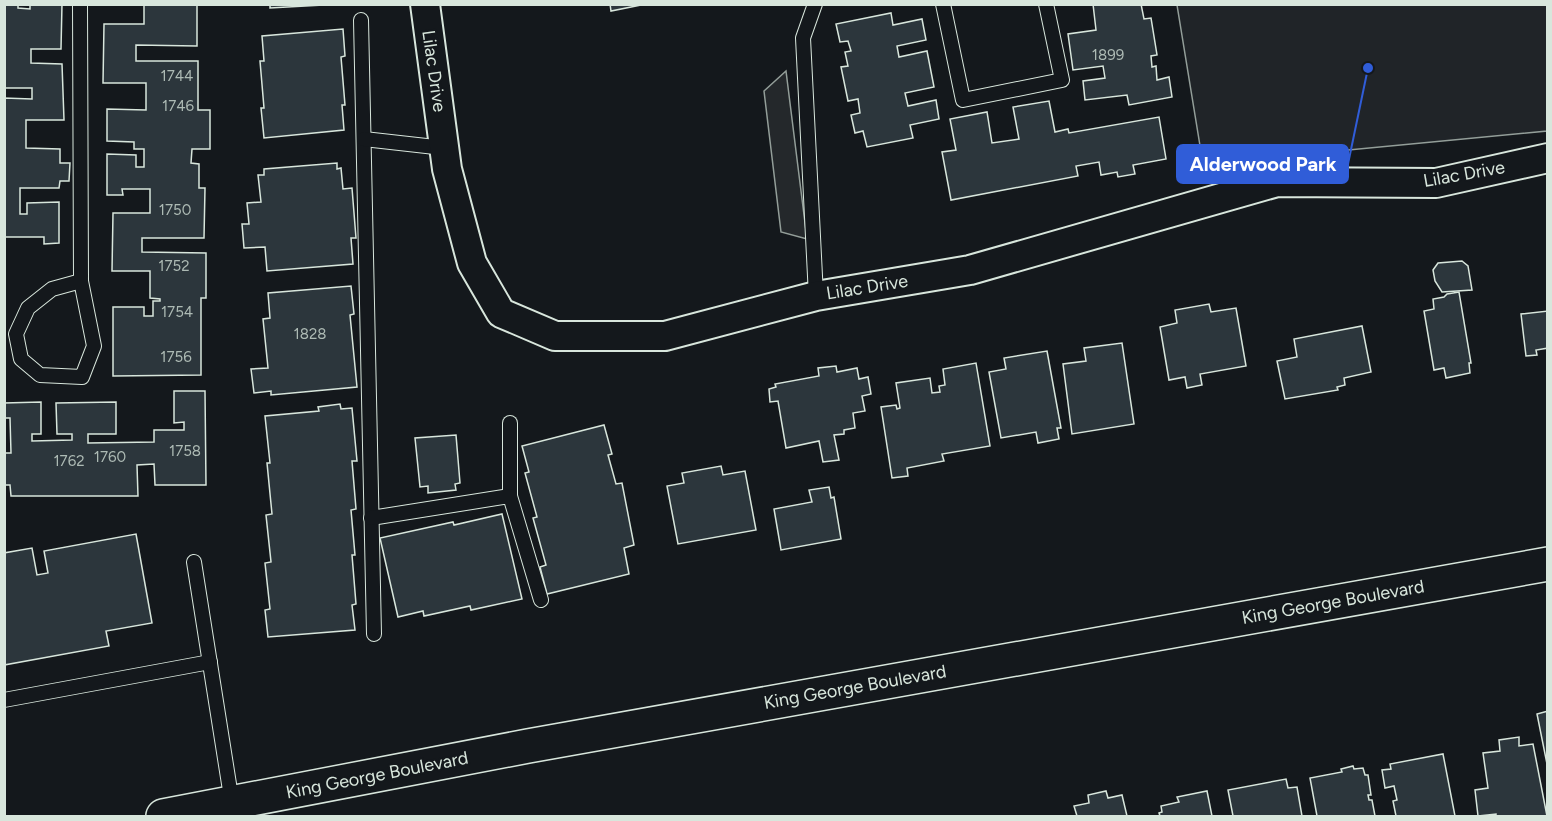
<svg xmlns="http://www.w3.org/2000/svg" width="1552" height="821" font-family="Figtree,sans-serif">
  <style>
    .green { fill: #202428; stroke: #939e99; stroke-width: 1.5 }
    .parking { fill: #24282b; stroke: #939e99; stroke-width: 1.5 }
    .building { fill: #2c363c; stroke: #d8e6dc; stroke-width: 1.5 }
    .lines { fill: none; stroke-linecap: round; stroke-linejoin: round }
    .service-casing { stroke: #d8e6dc; stroke-width: 16 }
    .minor-casing { stroke: #d8e6dc; stroke-width: 32 }
    .primary-casing { stroke: #d8e6dc; stroke-width: 36 }
    .service { stroke: #14181c; stroke-width: 14 }
    .minor { stroke: #14181c; stroke-width: 28 }
    .primary { stroke: #14181c; stroke-width: 33 }
    .labels { text-anchor: middle; stroke-width: 4.5; stroke-linejoin: round; paint-order: stroke }
    .number-label { font-size: 15px; fill: #adbab4 }
    .street-label { font-size: 18px; fill: #d8e6dc; stroke: #14181c }
    .leader { fill: none; stroke: #305dd8; stroke-width: 2 }
    .callout-dot { fill: #305dd8; stroke: #14181c; stroke-width: 2 }
    .callout { fill: #305dd8; stroke: #305dd8; stroke-width: 2 }
    .callout-label { font-size: 20px; text-anchor: middle; font-weight: bold; fill: #fff }
  </style>
  <rect width="100%" height="100%" fill="#14181c"/>
  <path class="green" d="M1177 5H1547V131L1203 164Z"/>
  <path class="parking" d="M786 71 807 239 781 232 764 91Z"/>
  <g class="building">
    <path d="M4 4H18V8L30 9V4H62L61 49H31V63L62 64 64 120H26V148L60 149V163H70L69 181H60L59 188H20V214H27V203L59 202V243L44 244V237H4V98L32 99V88H4Z"/>
    <path d="M144 4H197V46L136 45V61H198V110H210V149H192L191 163 199 164V188H205L204 238H142V252L206 253V298H201V375L113 376V307H144V316H153V301H160V299L150 298V271H112L113 213H150V189H122L123 195H107V154L136 155V167H144V149H134V142L107 141V109L146 110V83H103L104 24H144Z"/>
    <path d="M270 4H323V5L270 8Z"/>
    <path d="M610 4H646L611 11Z"/>
    <path d="M1093 4H1141L1144 19 1151 18 1157 55 1151 56 1152 67 1156 66 1157 80 1169 77 1172 97 1129 105 1127 95 1085 100 1083 81 1105 78 1103 66 1073 70 1068 34 1096 30Z"/>
    <path d="M891 13 893 25 922 19 926 40 897 46 899 57 927 51 934 87 905 93 908 106 936 100 939 119 910 125 913 138 867 147 863 131 855 133 851 115 860 113 858 99 848 101 841 67 848 66 845 52 851 51 848 41 840 42 836 24Z"/>
    <path d="M343 29 345 56 341 57 345 105H342L344 130 264 138 261 108H264L260 61H264L262 36Z"/>
    <path d="M1049 101 1055 132 1068 129 1069 133 1159 117 1166 159 1133 165 1135 174 1118 177 1117 172 1101 175 1099 162 1076 166 1078 176 951 200 942 152 956 150 950 119 987 112 992 143 1019 139 1013 107Z"/>
    <path d="M337 163V169L341 168 343 189 352 188 356 238H351L353 264 267 271 265 247 244 248 242 224H249L247 203 261 202 258 175H264V169Z"/>
    <path d="M1462 261 1468 266 1472 290 1442 292 1435 281 1433 270 1438 263Z"/>
    <path d="M351 286 354 314 350 315 357 387 271 395V391L254 393 251 369 268 368 263 319 270 318 268 293Z"/>
    <path d="M1459 292 1471 363H1469L1470 373 1446 378 1444 368 1434 370 1424 311 1434 309 1433 299 1444 297 1447 294Z"/>
    <path d="M1209 304 1211 312 1236 308 1246 366 1200 374 1202 385 1187 388 1185 377 1169 380 1160 327 1177 323 1175 310Z"/>
    <path d="M1548 311V348L1536 350 1537 355 1526 356 1521 314Z"/>
    <path d="M1362 326 1371 372 1344 378 1345 385 1337 387 1338 390 1285 399 1277 361 1297 357 1294 339Z"/>
    <path d="M1122 343 1134 424 1072 434 1063 364 1086 361 1084 348Z"/>
    <path d="M1047 351 1061 428H1057L1059 439 1038 443 1036 432 1001 438 989 372 1006 369 1004 358Z"/>
    <path d="M976 363 990 446 942 454 944 461 907 468 908 476 892 478 881 407 896 405 897 409 900 408 896 383 930 378 932 393 940 392 939 386 945 385 943 369Z"/>
    <path d="M836 366 837 372 857 368 859 379 868 377 871 394 862 396 865 411 853 413 855 428 844 430V434L834 435 839 460 823 462 819 441 786 448 778 401 770 402 769 389 776 387 775 384 819 376 818 368Z"/>
    <path d="M174 391H205L206 485H155L154 464 137 465 138 496H11L10 485H4V453H11L10 418H4V403L41 402V434H32V441L72 440V434H57L56 403 116 402V434H88V443L154 442V430H184V422L174 423Z"/>
    <path d="M340 404 341 409 352 408 357 461H352L356 509 351 510 355 555H352L356 604 352 605 355 630 268 637 265 610 270 609 265 563 271 562 266 515 272 514 267 463H270L265 416 319 411 318 407Z"/>
    <path d="M604 425 612 454 608 455 616 484 622 483 634 545 624 548 629 574 547 594 540 567 546 565 533 518 537 517 525 473 529 472 522 446Z"/>
    <path d="M456 435 460 483 455 484 456 490 428 493V486L420 487 415 438Z"/>
    <path d="M721 466 723 475 745 471 756 530 678 544 667 486 684 483 682 473Z"/>
    <path d="M829 487 831 498 834 497 841 539 781 550 774 509 812 502 809 490Z"/>
    <path d="M502 514 522 599 471 610 470 606 424 616 423 611 398 617 380 538 453 522 454 525Z"/>
    <path d="M136 534 152 623 106 631 109 646 4 665V553L32 548 37 575 48 573 44 551Z"/>
    <path d="M1548 711V769L1537 714Z"/>
    <path d="M1519 737V746L1533 744 1547 816H1496V814L1478 816 1475 790 1488 788 1483 753 1500 751 1499 740Z"/>
    <path d="M1443 754 1455 816H1396L1393 801 1397 800 1394 786 1385 788 1382 770 1391 769 1390 764Z"/>
    <path d="M1353 766 1354 769 1363 768 1365 775H1368L1371 795H1368L1369 800H1372L1375 816H1317L1310 778 1342 772 1341 769Z"/>
    <path d="M1286 779 1288 788 1297 787 1302 816H1233L1228 790Z"/>
    <path d="M1106 791 1108 798 1122 795 1127 816H1077L1074 806 1089 803 1088 795Z"/>
    <path d="M1207 791 1212 816H1160L1159 813 1162 812 1161 806 1179 802 1177 797Z"/>
  </g>
  <g class="lines">
    <defs>
      <g id="service">
        <path d="M80 4 81 281 94 346 82 377 40 375 21 359 16 334 28 308 52 289 81 281"/>
        <path d="M815 4 803 38 816 296"/>
        <path d="M943 4 963 100 1062 80 1046 4"/>
        <path d="M361 20 374 634"/>
        <path d="M364 139 444 148"/>
        <path d="M510 423V496"/>
        <path d="M371 518 510 496 541 600"/>
        <path d="M194 562 232 803"/>
        <path d="M4 700 210 662"/>
      </g>
      <path id="minor" d="M425 4 447 169 472 263 501 313 555 336H665L816 296 970 270 1277 182 1436 183 1548 158"/>
      <path id="primary" d="M163 816 528 746 1548 564"/>
    </defs>
    <use href="#service" class="service-casing"/>
    <use href="#minor" class="minor-casing"/>
    <use href="#primary" class="primary-casing"/>
    <use href="#service" class="service"/>
    <use href="#minor" class="minor"/>
    <use href="#primary" class="primary"/>
  </g>
  <g class="labels">
    <g class="number-label">
      <text x="1108" y="60">1899</text>
      <text x="177" y="81">1744</text>
      <text x="178" y="111">1746</text>
      <text x="175" y="215">1750</text>
      <text x="174" y="271">1752</text>
      <text x="177" y="317">1754</text>
      <text x="310" y="339">1828</text>
      <text x="176" y="362">1756</text>
      <text x="185" y="456">1758</text>
      <text x="110" y="462">1760</text>
      <text x="69" y="466">1762</text>
    </g>
    <g class="street-label">
      <text transform="translate(434 71) rotate(82)" y="6">Lilac Drive</text>
      <text transform="translate(1464 174) rotate(-10)" y="6">Lilac Drive</text>
      <text transform="translate(867 287) rotate(-9)" y="6">Lilac Drive</text>
      <text transform="translate(1333 602) rotate(-10)" y="6">King George Boulevard</text>
      <text transform="translate(855 687) rotate(-10)" y="6">King George Boulevard</text>
      <text transform="translate(377 775) rotate(-11)" y="6">King George Boulevard</text>
    </g>
  </g>
  <path class="leader" d="M1368 68L1348 164"/>
  <circle class="callout-dot" cx="1368" cy="68" r="6"/>
  <rect class="callout" x="1177" y="145" width="171" height="38" rx="6"/>
  <g class="callout-label">
    <text x="1263" y="171">Alderwood Park</text>
  </g>
  <rect width="1552" height="821" fill="none" stroke="#d8e6dc" stroke-width="12"/>
</svg>
